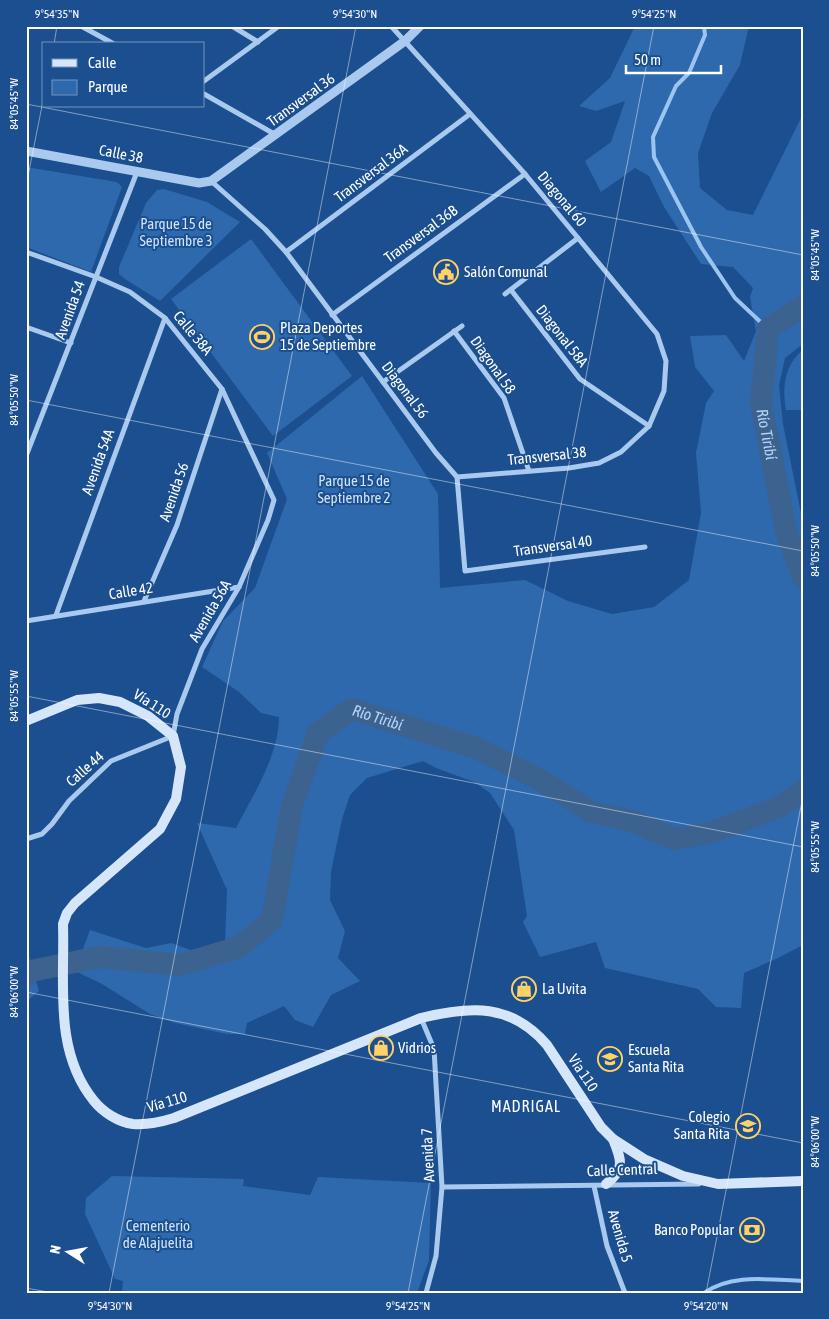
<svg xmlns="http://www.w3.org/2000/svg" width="829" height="1319" font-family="'Asap Condensed',sans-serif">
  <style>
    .green { fill: #2e69ad }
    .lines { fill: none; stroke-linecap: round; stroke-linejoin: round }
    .stream { stroke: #9cc4f0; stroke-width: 4 }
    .river { stroke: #3c6290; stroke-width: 22 }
    .minor { stroke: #a9c9ee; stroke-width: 5 }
    .tertiary { stroke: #a9c9ee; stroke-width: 9 }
    .secondary { stroke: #d6e6fa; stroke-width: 10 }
    .ticks { fill: none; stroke: #fff; stroke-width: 1; stroke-opacity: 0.45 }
    .labels { text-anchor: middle; stroke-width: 4; stroke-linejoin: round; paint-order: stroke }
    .street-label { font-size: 15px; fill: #fff; stroke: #1b4f8f }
    .park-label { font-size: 15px; fill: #cfe3fa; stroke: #1b4f8f }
    .poi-label { font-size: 15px; fill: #fff; stroke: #1b4f8f; text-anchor: start }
    .water-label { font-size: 16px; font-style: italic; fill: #b5d3f5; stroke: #1b4f8f }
    .neighbourhood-label { font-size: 16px; letter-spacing: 1px; fill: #fff; stroke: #1b4f8f }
    .neatline { fill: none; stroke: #fff; stroke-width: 2 }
    .ticks-label { font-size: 12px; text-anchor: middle; fill: #fff }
  </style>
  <rect width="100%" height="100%" fill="#1b4f8f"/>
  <g class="green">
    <path d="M635 26H749L740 65 712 113 698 153 700 188 727 210 753 215 803 114V344L785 358 779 385 783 424 803 523V945L778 958 744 973 741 1008 716 1007 698 989 605 968 596 942 540 957 523 922 527 916 514 830 490 793 474 782 436 768 423 761 367 778 350 795 342 819 331 872 330 900 345 931 338 958 360 981 331 995 313 1027 295 1020 284 1006 247 1023 245 1034H227L175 1023 150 1014 102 984 75 971 90 930 146 948 171 943 199 953 225 944 227 890 197 823 236 828C253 795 279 755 279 717L261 713 239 692 202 667 223 621 255 588 287 499 267 453 362 376 438 494 440 588 525 580 568 601 612 614 654 607 689 580 701 513 696 453 706 403 714 391 695 367 690 336 726 335 744 361 756 331 750 297 753 288 733 267 701 264 664 207 649 176 635 168 601 192 585 161 611 142 625 101 596 111 579 106 610 78Z"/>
    <path d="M26 167 117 182 122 187 91 272 26 247Z"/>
    <path d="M164 189 207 202 240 222 160 301 125 279 119 274V267L146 203 157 190Z"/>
    <path d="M251 239 352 376 273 436 171 299Z"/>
    <path d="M803 350V410H786C782 388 784 365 803 350Z"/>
    <path d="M26 947 39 991 26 1002Z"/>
    <path d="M112 1176 244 1179 243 1186 310 1195 318 1177 431 1183 429 1260 417 1293H123L122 1292 123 1281 115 1279 85 1214 86 1198Z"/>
  </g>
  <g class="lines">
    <g class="stream">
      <path d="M704 26 705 35 689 73 676 86 653 137 654 157 701 247 735 298 768 329"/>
      <path d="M704 1293C732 1273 770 1280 803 1281"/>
    </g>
    <g class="river">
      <path id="s1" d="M803 306 768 329 761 403 786 531 803 577"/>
      <path id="s2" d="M26 976 31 971 99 957 180 965 239 947 272 920 292 806 318 733 352 709 476 748 539 779 591 812 629 820 674 839 710 833 779 807 803 791"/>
    </g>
    <g class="minor">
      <path d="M81 26 114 44"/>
      <path d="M232 26 258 42"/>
      <path d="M391 26 525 174 578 238 657 334 666 361 664 391 649 426 621 452 599 463 569 468 457 477"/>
      <path d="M204 81 279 26"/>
      <path d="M204 94 276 135"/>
      <path d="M211 181 265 229 286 252 436 453 457 477 465 571 645 547"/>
      <path d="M26 252 96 277 130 292 165 318 222 389 274 500 268 520 239 587 202 649 177 714 173 736 111 761 69 801 52 824 42 834 26 839"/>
      <path d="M286 252 470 114"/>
      <path d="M511 290 580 379 649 426"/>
      <path d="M505 294 578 238"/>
      <path d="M332 315 525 174"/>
      <path d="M26 327 71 343"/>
      <path d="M454 331 504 398 529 471"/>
      <path d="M383 382 462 326"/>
      <path d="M26 456 137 172"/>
      <path d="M144 601 177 525 222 389"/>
      <path d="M56 615 165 318"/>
      <path d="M26 621 239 587"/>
      <path d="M421 1018 434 1049 442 1187 436 1256 426 1293"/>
      <path d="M594 1186 607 1246 625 1293"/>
      <path d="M442 1187 699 1184"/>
    </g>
    <path class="tertiary" d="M26 151 199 183 211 181 405 41 420 26"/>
    <g class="secondary">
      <path d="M26 721 77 700 99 698 120 702 148 716 173 736 181 767 176 799 160 829 75 903 67 913 63 924C65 983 53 1051 94 1101 103 1112 118 1122 133 1124 146 1125 161 1122 174 1118L421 1018C471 1006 511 1003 547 1045L601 1127 613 1139 644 1159 683 1176 718 1184 803 1181"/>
      <path d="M606 1184C626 1169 621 1159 613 1139"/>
    </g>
  </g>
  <path class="ticks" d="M54 44 57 26M26 104 803 255M26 186 44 96M26 400 803 551M26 696 803 847M26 992 803 1143M26 1288 53 1293M109 1293 356 26M408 1293 654 26M706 1293 803 796"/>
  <defs>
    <symbol id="civic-ring" viewBox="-11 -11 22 22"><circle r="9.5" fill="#1b4f8f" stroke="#ffd166" stroke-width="1.5"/><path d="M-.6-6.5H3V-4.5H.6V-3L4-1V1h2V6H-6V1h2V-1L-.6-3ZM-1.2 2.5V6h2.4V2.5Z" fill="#ffd166"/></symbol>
    <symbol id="stadium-ring" viewBox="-11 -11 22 22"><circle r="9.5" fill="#1b4f8f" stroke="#ffd166" stroke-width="1.5"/><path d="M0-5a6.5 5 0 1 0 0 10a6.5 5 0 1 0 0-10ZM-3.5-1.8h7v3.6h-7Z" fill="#ffd166"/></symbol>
    <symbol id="shop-ring" viewBox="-11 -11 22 22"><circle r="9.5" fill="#1b4f8f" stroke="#ffd166" stroke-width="1.5"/><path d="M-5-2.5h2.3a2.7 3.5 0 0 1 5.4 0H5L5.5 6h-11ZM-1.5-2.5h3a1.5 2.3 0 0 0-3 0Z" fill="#ffd166"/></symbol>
    <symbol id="school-ring" viewBox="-11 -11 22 22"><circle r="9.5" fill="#1b4f8f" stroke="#ffd166" stroke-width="1.5"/><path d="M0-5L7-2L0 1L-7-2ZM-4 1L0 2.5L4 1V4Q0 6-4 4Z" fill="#ffd166"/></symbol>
    <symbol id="bank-ring" viewBox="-11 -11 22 22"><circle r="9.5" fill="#1b4f8f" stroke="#ffd166" stroke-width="1.5"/><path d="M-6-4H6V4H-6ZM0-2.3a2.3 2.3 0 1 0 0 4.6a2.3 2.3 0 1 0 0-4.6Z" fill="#ffd166"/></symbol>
  </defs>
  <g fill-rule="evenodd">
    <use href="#civic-ring" x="432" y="258" width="28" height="28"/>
    <use href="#stadium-ring" x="248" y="323" width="28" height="28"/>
    <use href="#shop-ring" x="510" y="975" width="28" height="28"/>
    <use href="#shop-ring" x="367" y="1034" width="28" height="28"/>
    <use href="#school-ring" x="596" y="1045" width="28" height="28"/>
    <use href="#school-ring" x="734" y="1112" width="28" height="28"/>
    <use href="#bank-ring" x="738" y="1216" width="28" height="28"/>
  </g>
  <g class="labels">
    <g class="street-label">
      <text transform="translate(301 100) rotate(-36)" y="5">Transversal 36</text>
      <text transform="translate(121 154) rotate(11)" y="5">Calle 38</text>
      <text transform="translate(371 173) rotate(-37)" y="5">Transversal 36A</text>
      <text transform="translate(562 199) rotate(50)" y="5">Diagonal 60</text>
      <text transform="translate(421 234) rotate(-36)" y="5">Transversal 36B</text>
      <text transform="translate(70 310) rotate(-70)" y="5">Avenida 54</text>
      <text transform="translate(193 333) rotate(50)" y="5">Calle 38A</text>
      <text transform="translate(562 336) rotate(52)" y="5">Diagonal 58A</text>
      <text transform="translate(493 365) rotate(55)" y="5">Diagonal 58</text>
      <text transform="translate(405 390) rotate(53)" y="5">Diagonal 56</text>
      <text transform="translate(547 456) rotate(-6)" y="5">Transversal 38</text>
      <text transform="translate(98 462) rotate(-70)" y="5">Avenida 54A</text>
      <text transform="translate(174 492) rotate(-71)" y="5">Avenida 56</text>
      <text transform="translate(553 546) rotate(-8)" y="5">Transversal 40</text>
      <text transform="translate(131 591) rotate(-9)" y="5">Calle 42</text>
      <text transform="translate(210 611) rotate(-60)" y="5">Avenida 56A</text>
      <text transform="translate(152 704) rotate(33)" y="5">Vía 110</text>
      <text transform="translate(85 769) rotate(-42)" y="5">Calle 44</text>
      <text transform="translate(583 1073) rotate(56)" y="5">Vía 110</text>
      <text transform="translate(167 1102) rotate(-16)" y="5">Vía 110</text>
      <text transform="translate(428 1155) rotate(-93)" y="5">Avenida 7</text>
      <text transform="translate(622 1170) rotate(-2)" y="5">Calle Central</text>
      <text transform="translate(620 1236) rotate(74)" y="5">Avenida 5</text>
    </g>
    <g class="park-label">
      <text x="176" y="229">Parque 15 de<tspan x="176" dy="17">Septiembre 3</tspan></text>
      <text x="354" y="486">Parque 15 de<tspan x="354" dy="17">Septiembre 2</tspan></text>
      <text x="158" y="1231">Cementerio<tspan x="158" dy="17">de Alajuelita</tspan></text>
    </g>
    <g class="poi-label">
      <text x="464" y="277">Salón Comunal</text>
      <text x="280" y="333">Plaza Deportes<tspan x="280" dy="17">15 de Septiembre</tspan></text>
      <text x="542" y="994">La Uvita</text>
      <text x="398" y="1053">Vidrios</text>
      <text x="628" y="1055">Escuela<tspan x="628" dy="17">Santa Rita</tspan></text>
      <text x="730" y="1122" text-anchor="end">Colegio<tspan x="730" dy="17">Santa Rita</tspan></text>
      <text x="734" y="1235" text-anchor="end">Banco Popular</text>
    </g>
    <g class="water-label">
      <text dy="6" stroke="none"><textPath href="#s1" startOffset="148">Río Tiribí</textPath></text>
      <text dy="6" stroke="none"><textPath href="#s2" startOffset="524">Río Tiribí</textPath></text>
    </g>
    <g class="neighbourhood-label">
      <text x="526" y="1112">MADRIGAL</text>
    </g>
  </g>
  <rect width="829" height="1319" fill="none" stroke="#1b4f8f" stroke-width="55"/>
  <rect x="42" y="42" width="162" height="65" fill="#1b4f8f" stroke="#7695bc"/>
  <rect x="52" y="59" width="25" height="8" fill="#d6e6fa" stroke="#7695bc"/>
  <text x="88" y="68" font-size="15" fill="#ffffff">Calle</text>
  <rect x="52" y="80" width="25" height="15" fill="#2e69ad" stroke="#7695bc"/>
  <text x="88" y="92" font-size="15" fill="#ffffff">Parque</text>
  <g transform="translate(68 1252) rotate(281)" stroke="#1b4f8f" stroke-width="4" paint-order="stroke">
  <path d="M0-4L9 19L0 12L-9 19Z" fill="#ffffff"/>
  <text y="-8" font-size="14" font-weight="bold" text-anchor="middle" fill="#ffffff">N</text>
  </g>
  <path d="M626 65v8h95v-8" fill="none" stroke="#ffffff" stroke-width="2.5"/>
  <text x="634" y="65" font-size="15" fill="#ffffff" stroke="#1b4f8f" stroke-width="4" paint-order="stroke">50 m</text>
  <rect x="28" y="28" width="774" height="1264" class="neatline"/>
  <g class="ticks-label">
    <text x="57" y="18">9°54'35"N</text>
    <text x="355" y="18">9°54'30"N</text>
    <text x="654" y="18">9°54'25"N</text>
    <text transform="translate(14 104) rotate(-90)" y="4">84°05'45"W</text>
    <text transform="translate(815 255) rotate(-90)" y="4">84°05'45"W</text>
    <text transform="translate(14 400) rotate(-90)" y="4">84°05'50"W</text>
    <text transform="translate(815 551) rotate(-90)" y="4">84°05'50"W</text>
    <text transform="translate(14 696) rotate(-90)" y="4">84°05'55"W</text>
    <text transform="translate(815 847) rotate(-90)" y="4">84°05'55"W</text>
    <text transform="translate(14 992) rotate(-90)" y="4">84°06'00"W</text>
    <text transform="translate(815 1142) rotate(-90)" y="4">84°06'00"W</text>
    <text x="110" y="1310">9°54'30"N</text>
    <text x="408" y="1310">9°54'25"N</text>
    <text x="706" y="1310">9°54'20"N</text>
  </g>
</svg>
